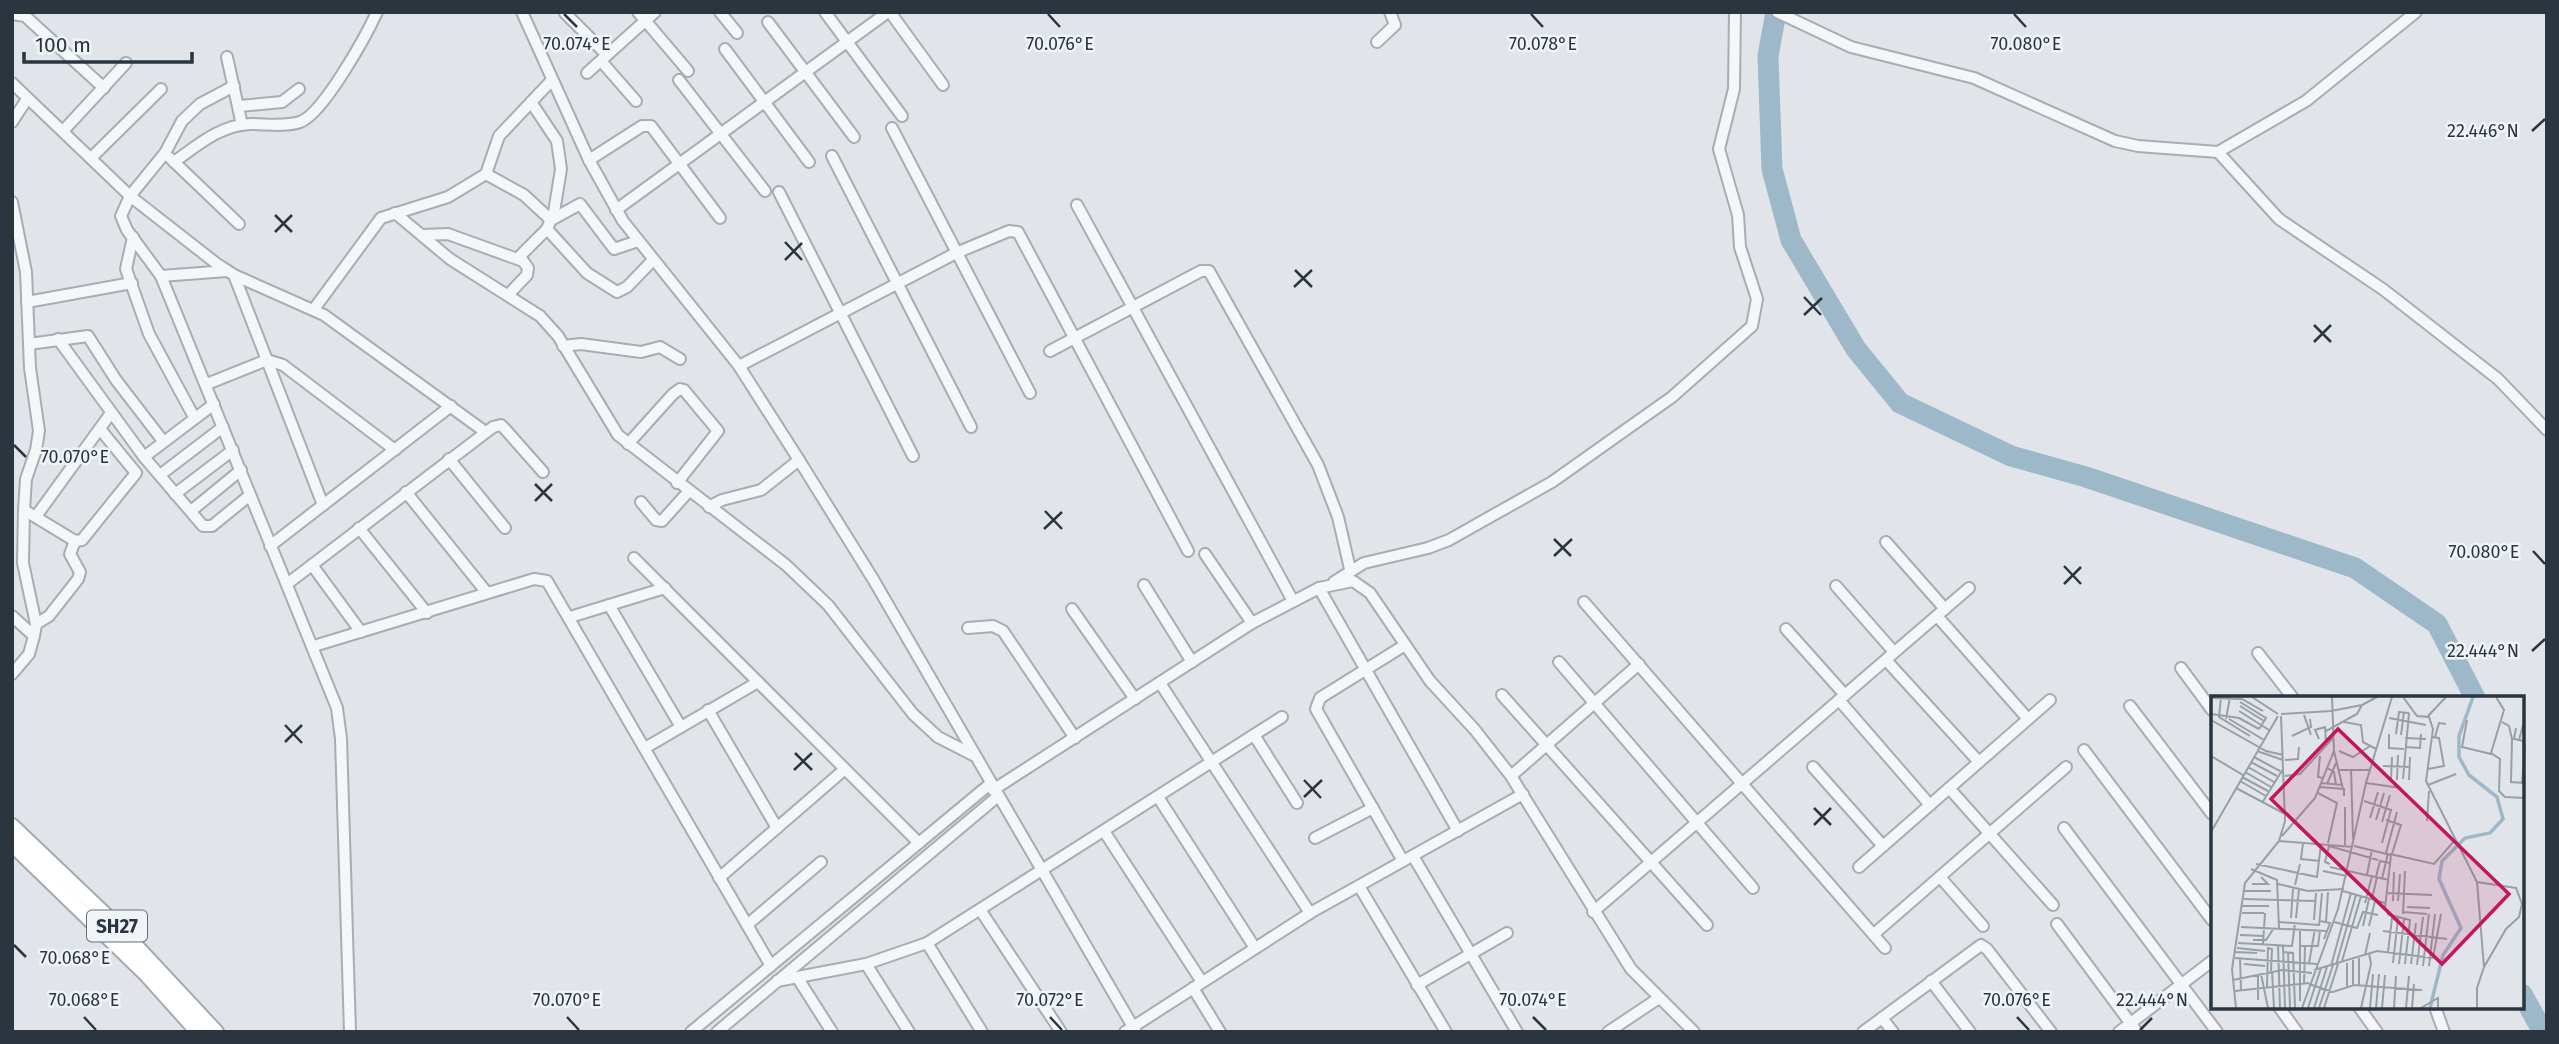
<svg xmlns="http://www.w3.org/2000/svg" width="2559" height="1044" font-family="'Fira Sans',sans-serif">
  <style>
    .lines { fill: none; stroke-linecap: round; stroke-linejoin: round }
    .river { stroke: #9db8c8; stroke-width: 21 }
    .minor-casing { stroke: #a6adb3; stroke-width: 14 }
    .major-casing { stroke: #a0abb5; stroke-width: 18 }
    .minor { stroke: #f4f6f8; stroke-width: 10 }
    .major { stroke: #fff; stroke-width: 14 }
    .ticks { fill: none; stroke: #2a3540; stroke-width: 2.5 }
    .labels { text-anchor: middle; stroke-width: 5; stroke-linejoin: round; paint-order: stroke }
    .shield { fill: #f0f4f7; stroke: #656e77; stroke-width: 2 }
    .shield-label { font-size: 19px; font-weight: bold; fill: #2a3540 }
    .inset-river { fill: none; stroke: #9db8c8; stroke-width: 3.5 }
    .inset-road { fill: none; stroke: #989fa5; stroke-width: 2 }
    .view { fill: #c2185b; fill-opacity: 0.15; stroke: #c2185b; stroke-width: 3.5 }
    .inset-edge { fill: none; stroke: #2a3540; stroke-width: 3.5 }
    .ticks-label { font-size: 18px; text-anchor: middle; fill: #2a3540; stroke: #f0f4f7; stroke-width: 5; stroke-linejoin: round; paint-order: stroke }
  </style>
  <rect width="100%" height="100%" fill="#e1e5e9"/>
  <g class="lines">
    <g class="river">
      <path d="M1776 12 1768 56 1772 169 1791 240 1856 349 1900 403 2011 456 2086 477 2355 568 2437 624 2475 698"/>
      <path d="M2522 994 2543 1032"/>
    </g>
    <defs>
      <g id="minor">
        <path d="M522 12 589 160 623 221 739 366 799 460 873 579 1136 1032"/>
        <path d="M638 12 688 71"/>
        <path d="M720 12 737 33"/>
        <path d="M825 12 902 116"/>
        <path d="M890 12 943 85"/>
        <path d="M1777 12 1851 47 1974 78 2115 141 2138 146 2218 152 2279 219 2384 290 2498 379 2547 430"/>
        <path d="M565 13 607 55"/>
        <path d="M12 14 25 16 104 88"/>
        <path d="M768 22 854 137"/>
        <path d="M1377 42 1395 25 1390 12"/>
        <path d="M725 49 809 162"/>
        <path d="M227 57 242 125"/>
        <path d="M601 61 636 101"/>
        <path d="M587 73 655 12"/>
        <path d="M679 80 765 191"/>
        <path d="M12 83 130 196 217 264 234 275 324 315 484 431"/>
        <path d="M234 86 200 104 182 121 165 153 130 196 121 216 127 230 161 276 337 708 341 739 350 1032"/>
        <path d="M239 106 282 102 299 89"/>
        <path d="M12 122 27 99"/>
        <path d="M892 128 1030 393"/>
        <path d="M63 131 126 63"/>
        <path d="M2218 152 2306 101 2416 12"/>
        <path d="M832 156 971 427"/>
        <path d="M91 158 161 89"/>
        <path d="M170 158 239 224"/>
        <path d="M589 160 642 126H651L720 218"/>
        <path d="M174 162C198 145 220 125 251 124 266 124 285 127 300 122 323 114 366 36 377 12"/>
        <path d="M486 174 524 195 551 220 580 204 614 249 638 241"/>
        <path d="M779 192 913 456"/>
        <path d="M12 202 26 272 30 368 39 431 36 450 26 479 24 510 23 563 36 624 34 636 29 654 12 674"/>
        <path d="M1077 205 1293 601"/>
        <path d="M616 210 888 12"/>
        <path d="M395 213 450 259 540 316 558 336 618 435 786 565 828 605 913 714 938 737 973 755"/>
        <path d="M547 229 587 273 617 292 627 287 653 260"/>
        <path d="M422 235 448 234 523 261 528 268 527 275 508 295"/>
        <path d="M133 237 126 269 149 334 194 417"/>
        <path d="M518 258 547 229 554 212 561 169 557 141 531 102"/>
        <path d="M234 275 323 505"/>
        <path d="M161 276 227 271"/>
        <path d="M27 302 132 283"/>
        <path d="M314 309 381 218 448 197 486 174 499 136 552 80"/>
        <path d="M58 339 144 457 203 526H212L250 495"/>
        <path d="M29 344 88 336 116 380 163 441"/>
        <path d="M563 346 581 344 641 352 660 347 680 359"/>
        <path d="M1050 351 1201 271H1209L1318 465 1338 517 1350 569"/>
        <path d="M739 366 956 253 1009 231 1018 232 1188 551"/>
        <path d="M207 384 267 360 283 365 395 450"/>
        <path d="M628 444 673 394 680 389 684 390 718 431 677 483"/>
        <path d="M144 457 214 404"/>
        <path d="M449 459 505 528"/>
        <path d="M160 475 223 427"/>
        <path d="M406 492 487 593"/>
        <path d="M175 494 233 450"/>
        <path d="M641 502 656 520 662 521 689 491"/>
        <path d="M709 507 722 500 761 490 799 460"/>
        <path d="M24 510 75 541 82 540 136 473 100 429"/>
        <path d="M191 511 241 470"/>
        <path d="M37 515 111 413"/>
        <path d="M359 528 427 613"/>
        <path d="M1886 542 1945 609"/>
        <path d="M270 546 451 406"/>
        <path d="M1205 554 1252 623"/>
        <path d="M634 558 919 843"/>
        <path d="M312 565 361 632"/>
        <path d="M1334 582 1364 563 1428 548 1449 540 1552 482 1672 397 1752 326 1757 299 1740 247 1738 215 1719 149 1734 89 1735 12"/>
        <path d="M287 584 493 427 501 425 505 429 543 472"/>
        <path d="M1144 585 1192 662"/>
        <path d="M1836 586 1894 652"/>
        <path d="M1319 588 1458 831"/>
        <path d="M1584 602 1885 948"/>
        <path d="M609 605 681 727"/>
        <path d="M1072 609 1135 699"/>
        <path d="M12 616 34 636"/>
        <path d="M1937 616 2028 719"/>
        <path d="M570 617 665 588"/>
        <path d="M36 624 49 616 78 579 80 572 70 554 75 541"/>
        <path d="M968 628 993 626 1003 631 1075 738"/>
        <path d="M1786 629 1845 695"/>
        <path d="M314 646 534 579 547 581 771 966"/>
        <path d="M2258 653 2293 698"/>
        <path d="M1886 660 1979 762"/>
        <path d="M1559 662 1753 888"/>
        <path d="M2181 668 2212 710"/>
        <path d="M1160 683 1310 913"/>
        <path d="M1502 695 1707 925"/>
        <path d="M1839 700 1930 805"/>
        <path d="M2130 706 2212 814"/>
        <path d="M708 710 777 828"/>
        <path d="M1254 735 1297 803"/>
        <path d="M645 748 758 682"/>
        <path d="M2084 750 2212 920"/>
        <path d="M1813 767 1883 846"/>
        <path d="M1511 776 1639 664"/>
        <path d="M1949 788 2053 905"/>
        <path d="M993 790 1252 623 1319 588 1353 581 1370 593 1430 681 1475 730 1511 776 1631 969 1694 1032"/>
        <path d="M1158 797 1255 948"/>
        <path d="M2064 828 2217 1032"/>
        <path d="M1104 831 1202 982"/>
        <path d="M1315 838 1373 808"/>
        <path d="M1413 856 1517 1032"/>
        <path d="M1403 861 1316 709 1320 698 1405 645"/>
        <path d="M1859 867 2050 700"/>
        <path d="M1940 877 1983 926"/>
        <path d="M719 878 845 769"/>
        <path d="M1359 886 1446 1032"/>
        <path d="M981 911 1061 1032"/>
        <path d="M1593 912 1969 588"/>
        <path d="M2057 924 2137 1032"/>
        <path d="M747 925 821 862"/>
        <path d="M1874 934 2066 767"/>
        <path d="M927 943 982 1032"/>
        <path d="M866 964 909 1032"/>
        <path d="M797 977 832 1032"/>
        <path d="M777 981 866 964 927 943 1282 717"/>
        <path d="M1931 981 1970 1032"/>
        <path d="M1417 985 1507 933"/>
        <path d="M1193 988 1220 1032"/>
        <path d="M2279 1007 2297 1032"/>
        <path d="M2359 1007 2377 1032"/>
        <path d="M2435 1007 2444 1032"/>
        <path d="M1882 1018 1893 1032"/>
        <path d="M691 1032 990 784"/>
        <path d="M717 1032 997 797"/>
        <path d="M1125 1032 1310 913 1523 794"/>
        <path d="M1608 1032 1659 998"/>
        <path d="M1863 1032 1981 945 1987 949 2051 1032"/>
        <path d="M2119 1032 2212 961"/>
      </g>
      <g id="major">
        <path d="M12 826 119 928 216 1032"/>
        <path d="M12 844 147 975 198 1032"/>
      </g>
    </defs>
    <use href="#minor" class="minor-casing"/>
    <use href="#major" class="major-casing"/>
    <use href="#minor" class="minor"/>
    <use href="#major" class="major"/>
  </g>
  <path class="ticks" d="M564 14 577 27M1048 14 1060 27M1531 14 1543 27M2014 14 2026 27M2532 131 2545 119M275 215 292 232M275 232 292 215M785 242 802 260M785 260 802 243M1295 270 1312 287M1294 287 1312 270M1804 297 1821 315M1804 315 1822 298M2314 325 2331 342M2314 342 2331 325M14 445 26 457M535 484 552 501M535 501 552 484M1045 511 1062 529M1044 529 1062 512M1554 539 1571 556M2533 551 2545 564M1554 556 1572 539M2064 566 2081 584M2064 584 2081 567M2532 651 2545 639M285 725 302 743M285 742 302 725M795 753 812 770M794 770 812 753M1304 780 1321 798M1304 797 1322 780M1814 808 1831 825M1814 825 1831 808M14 945 26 957M84 1017 96 1030M567 1017 579 1030M1050 1017 1062 1030M1533 1017 1546 1030M2017 1017 2029 1030M2140 1030 2152 1018"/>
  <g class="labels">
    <rect class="shield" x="87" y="910.5" width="60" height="31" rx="5"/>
    <g class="shield-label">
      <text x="117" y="933">SH27</text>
    </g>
  </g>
  <g transform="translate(2211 696)">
    <rect width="313" height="313" fill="#e1e5e9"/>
    <path class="inset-river" d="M219 312 232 259 250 232 228 183 231 165 254 142 279 137 292 123 286 101 258 79 248 61V40L262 1"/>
    <path class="inset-road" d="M10 1 8 21 39 40M41 1 67 18M121 1 123 55 132 93M192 1 206 20 218 21 222 33 215 85 266 186 273 271 266 292V312M285 1 293 14 280 57 289 63 288 95 294 101 314 102M0 2 31 3 52 15M29 6 55 22 48 33M29 10 53 25M28 15 58 34M0 18 28 22 48 33M70 18 120 15 151 9 166 1M93 19 100 39M217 20 235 1M178 22 215 29M15 23 19 1M18 23 53 44M0 24 55 55 72 59M256 24 251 51 280 58M133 26 150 29 152 46 165 53M291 26 298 30 301 43 300 86 314 87M305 32 303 43 313 45M115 35 146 18 151 9M178 38V52L193 53M185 38 188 16 198 17M190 39 193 16M81 40 100 31 99 23M224 41 228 27 235 28M194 42 215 43M108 43 104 34 114 31 115 46M308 44 314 22M194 51 209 52 210 38M46 55 72 64M128 55 142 61 159 50M0 60 32 79M109 60 107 81 112 82M43 61 69 75M74 64 87 63 88 51M40 66 66 80M172 70 199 71M37 71 63 86M116 72 123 76 125 89M140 73 142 143M217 73 233 70 228 42 220 41M128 74H159M34 76 60 91M74 80 89 78 122 42M31 81 57 95M192 83 198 17M180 84 181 61M186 84 187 59M198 84 199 61M29 85 55 100M110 87 131 89M155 87 190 92M311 87 314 49M116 88 125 67M217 89 245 78M109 91 133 93V100M25 92 74 118M107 97 126 107 117 147M153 105 180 114 171 147M51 107 72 73M134 111V149M159 122 167 96M165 124 173 97M175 124 190 129 181 158M216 125 218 95M171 126 179 99M0 136 67 20M71 140 104 102 123 55M68 145 142 151M92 147 90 163 109 165M118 150 167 164M118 150 114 166 119 168M143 150 180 159 174 212M175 157 186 116M179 158 223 168 244 144M45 168 106 181 110 148M119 171 178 184M40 173 66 184 68 232M112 175 136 180M156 179 161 153M165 181 169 165 179 167M171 183 177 157M266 186 305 192 311 208 308 221 295 233 273 271M41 188H57L50 181M67 188 97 195 133 193M84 189 89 168M33 195H60M132 195 174 207M175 197 221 199M33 203 104 205M161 203 166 181M182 205 183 176M187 205 189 178M154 207 161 180M31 210H58M196 211 219 212M192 216 216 218M31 217H53M176 218 199 224 194 268M192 218 194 175M80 222 82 193M85 222 88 193M103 224 105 197M109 225 119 227 113 243M67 226 108 229M115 226 117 196M123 226 146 232 152 216 167 219M108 230 111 197M152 230 158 203M158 230 164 205M30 231 116 235M172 235 236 243M29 239 53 240M42 244H55L63 232M27 247 81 250 84 227M52 248 54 217M67 249 69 312M72 249 74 312M88 250H107L109 234M26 252 54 255M24 256 46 257M72 256 82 257 84 312M77 256 79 312M177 256 181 222M154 259 159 237M24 262 106 268M29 262 30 294M222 262 230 218M131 265 150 200M98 267 104 233M182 267 187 222M33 268 54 270M188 268 193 223M200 268 205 227M125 269 145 199M206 269 212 221M120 270 140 197M212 270 218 218M218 270 224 218M103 274 166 255 222 262M61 275 63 312M50 278 57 312M22 284 71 274 101 277M93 288 94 250M98 288 122 296 143 289 211 294M142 289V264M148 289V262M56 291 57 252 61 253 60 275M136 291V267M24 295 98 287M47 304V279M89 305V234M25 312 21 273 34 187 68 145 74 125 70 20M91 312 127 213 155 87 181 1M97 312 110 272M103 312 116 271M108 312 122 269M113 312 127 268M150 312 160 268 158 257M159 312 162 278M165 312 168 278M171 312 174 279M183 312 185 280M195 312 198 280M201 312 203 288M210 312 227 302V312"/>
    <path class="view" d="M127 33 298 198 231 268 60 103Z"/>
    <rect width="313" height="313" class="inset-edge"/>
  </g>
  <g class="ticks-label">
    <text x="2026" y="50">70.080°E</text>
    <text x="577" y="50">70.074°E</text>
    <text x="1060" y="50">70.076°E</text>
    <text x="1543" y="50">70.078°E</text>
    <text x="2483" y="137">22.446°N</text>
    <text x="75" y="463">70.070°E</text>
    <text x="2484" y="558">70.080°E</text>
    <text x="2483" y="657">22.444°N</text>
    <text x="75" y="964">70.068°E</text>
    <text x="84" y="1006">70.068°E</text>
    <text x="567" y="1006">70.070°E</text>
    <text x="1050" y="1006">70.072°E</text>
    <text x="1533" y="1006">70.074°E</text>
    <text x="2017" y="1006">70.076°E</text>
    <text x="2152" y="1006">22.444°N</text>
  </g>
  <rect width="2559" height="1044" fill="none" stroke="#2a3540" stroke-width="28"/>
  <path d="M24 52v10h168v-10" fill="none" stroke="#2a3540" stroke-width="3.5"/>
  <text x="35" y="52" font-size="21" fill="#2a3540" stroke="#f0f4f7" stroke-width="5" paint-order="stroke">100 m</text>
</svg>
